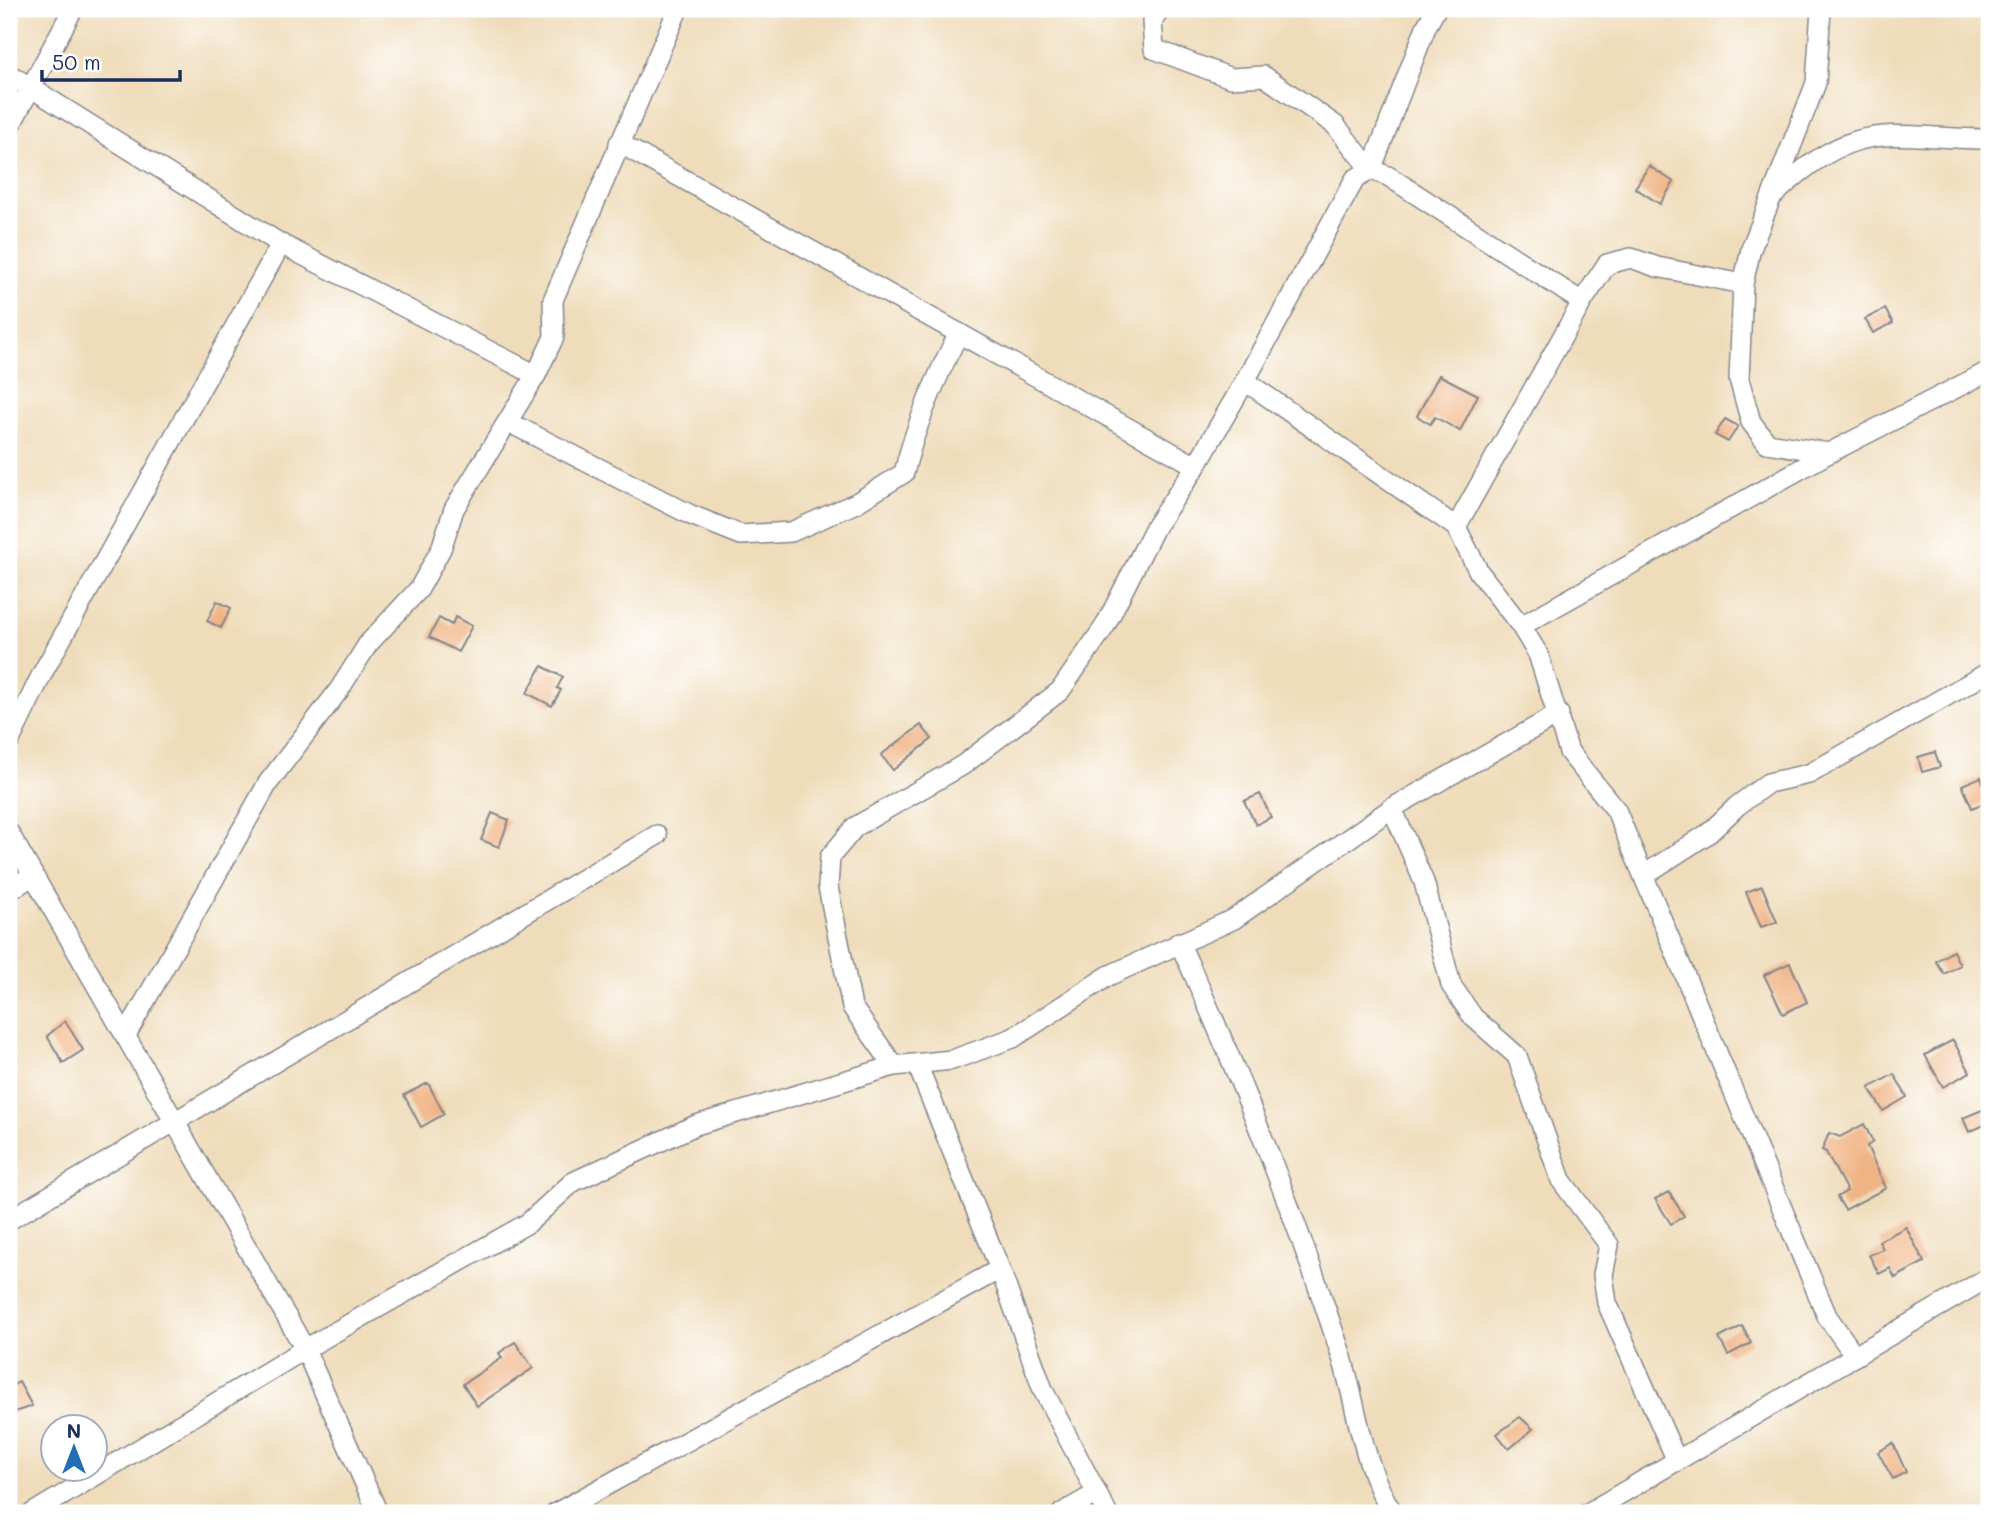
<svg xmlns="http://www.w3.org/2000/svg" width="1998" height="1522" font-family="Mali,sans-serif">
  <style>
    .building { fill: #f0b383 }
    .lines { fill: none; stroke-linecap: round; stroke-linejoin: round }
    .minor-casing { stroke: #85868c; stroke-width: 22 }
    .minor { stroke: #fff; stroke-width: 19 }
  </style>
  <rect width="100%" height="100%" fill="#fff"/>
  <filter id="ink" filterUnits="userSpaceOnUse"><feTurbulence type="fractalNoise" baseFrequency=".0143" numOctaves="2"/><feDisplacementMap in="SourceGraphic" scale="14" xChannelSelector="R" yChannelSelector="G"/><feConvolveMatrix kernelMatrix="1 2 1 2 8 2 1 2 1" color-interpolation-filters="sRGB"/></filter>
  <filter id="wash" filterUnits="userSpaceOnUse"><feTurbulence type="fractalNoise" baseFrequency=".00686" numOctaves="4" result="noise"/><feDisplacementMap in="SourceGraphic" scale="28" xChannelSelector="R" yChannelSelector="G"/><feGaussianBlur stdDeviation="1.57" result="paint"/><feColorMatrix in="noise" values="0 0 0 0 0 0 0 0 0 0 0 0 0 0 0 0 0 1.4 0 .05"/><feComposite in="paint" operator="in"/></filter>
  <g filter="url(#wash)">
    <rect width="100%" height="100%" fill="#efdcba"/>
    <g id="blocks">
      <g class="building">
        <path d="M1649 166 1674 182 1660 204 1635 188Z"/>
        <path d="M1885 309 1893 323 1873 333 1865 319Z"/>
        <path d="M1439 375 1478 395 1460 431 1435 417 1430 424 1417 416Z"/>
        <path d="M1725 419 1738 426 1728 442 1715 435Z"/>
        <path d="M217 601 231 608 221 628 207 621Z"/>
        <path d="M455 617 472 626 458 652 429 637 439 618 452 625Z"/>
        <path d="M542 666 563 677 557 688 561 690 552 706 527 693Z"/>
        <path d="M921 725 932 739 893 770 881 755Z"/>
        <path d="M1935 752 1940 767 1922 772 1918 757Z"/>
        <path d="M1981 777 1989 801 1972 808 1962 785Z"/>
        <path d="M1260 794 1271 817 1256 825 1244 801Z"/>
        <path d="M492 813 509 820 499 847 481 840Z"/>
        <path d="M1762 886 1777 922 1761 927 1746 892Z"/>
        <path d="M1953 951 1960 965 1944 974 1936 961Z"/>
        <path d="M1790 963 1807 1002 1783 1014 1764 975Z"/>
        <path d="M65 1021 83 1050 63 1063 47 1036Z"/>
        <path d="M1953 1040 1970 1072 1943 1087 1925 1055Z"/>
        <path d="M1894 1074 1907 1097 1883 1111 1869 1088Z"/>
        <path d="M428 1083 444 1114 421 1127 404 1095Z"/>
        <path d="M1989 1107V1123L1969 1132 1963 1118Z"/>
        <path d="M1864 1124 1873 1142 1867 1146 1886 1188 1845 1210 1837 1197 1847 1191 1826 1152 1822 1150 1829 1133 1840 1137Z"/>
        <path d="M1669 1192 1684 1216 1671 1224 1655 1199Z"/>
        <path d="M1906 1227 1924 1262 1895 1278 1890 1268 1879 1274 1869 1255 1883 1249 1879 1241Z"/>
        <path d="M1742 1326 1751 1343 1728 1355 1719 1338Z"/>
        <path d="M515 1342 533 1368 477 1406 463 1384 502 1358 499 1353Z"/>
        <path d="M19 1382 32 1406 9 1414V1387Z"/>
        <path d="M1520 1417 1533 1429 1509 1449 1497 1434Z"/>
        <path d="M1893 1443 1906 1472 1893 1479 1878 1452Z"/>
      </g>
    </g>
  </g>
  <g filter="url(#ink)">
    <use href="#blocks" fill-opacity="0" stroke="#85868c" stroke-width="2"/>
    <g class="lines">
      <defs>
        <g id="minor">
          <path d="M1161 9 1152 21 1154 49 1231 78 1264 76 1335 125 1371 170 1426 27 1436 9"/>
          <path d="M1821 9 1816 83 1751 249 1743 284 1739 379 1751 422 1767 443 1829 453"/>
          <path d="M9 74 281 244 536 375"/>
          <path d="M9 128 73 9"/>
          <path d="M619 143 1196 466"/>
          <path d="M1774 195C1858 116 1885 138 1989 139"/>
          <path d="M1245 381 1456 527 1479 572 1521 626 1538 654 1569 752 1616 810 1827 1316 1855 1356"/>
          <path d="M508 422 691 515 741 535 791 532 856 503 904 473C916 423 935 379 959 333"/>
          <path d="M1456 527 1582 302 1607 264 1631 258 1657 267 1743 284"/>
          <path d="M1521 626 1829 453 1989 371"/>
          <path d="M9 742 43 672 281 244"/>
          <path d="M1392 808 1424 882 1451 985 1473 1017 1517 1056 1561 1180 1609 1245 1603 1275 1607 1303 1677 1461"/>
          <path d="M9 833 305 1349 378 1513"/>
          <path d="M1644 875 1709 833 1737 806 1768 783 1809 774 1989 672"/>
          <path d="M9 891 33 875"/>
          <path d="M1179 942C1240 1074 1293 1210 1339 1348 1357 1402 1361 1465 1393 1513"/>
          <path d="M126 1035 268 783 339 690 368 644 419 589 441 549 454 509 536 375 554 337 553 300 678 9"/>
          <path d="M917 1064 1000 1269 1043 1390 1107 1513"/>
          <path d="M894 1066 852 1007 828 887 830 857 855 827 963 765 1060 691 1105 626 1155 527 1196 466 1245 381 1355 179 1371 170 1388 176 1582 302"/>
          <path d="M9 1220 657 835"/>
          <path d="M33 1513 305 1349 528 1223 573 1182 696 1125 894 1066 952 1060 1013 1038 1108 976 1234 919 1392 808 1559 714"/>
          <path d="M556 1513 1000 1269"/>
          <path d="M1062 1513 1097 1493"/>
          <path d="M1588 1513 1989 1277"/>
        </g>
      </defs>
      <use href="#minor" class="minor-casing"/>
      <use href="#minor" class="minor"/>
    </g>
  </g>
  <rect width="1998" height="1522" fill="none" stroke="#fff" stroke-width="35"/>
  <g transform="translate(74 1448)"><circle r="33" fill="#ffffff" stroke="#a4acbf" stroke-width="2"/>
  <path d="M0-5L12 26L0 18L-12 26Z" fill="#1f6fb2"/>
  <text y="-10" font-size="19" font-weight="bold" text-anchor="middle" fill="#1b2f5e">N</text>
  </g>
  <path d="M42 70v10h138v-10" fill="none" stroke="#1b2f5e" stroke-width="3.5"/>
  <text x="52" y="70" font-size="21" fill="#1b2f5e" stroke="#ffffff" stroke-width="5" paint-order="stroke">50 m</text>
</svg>
